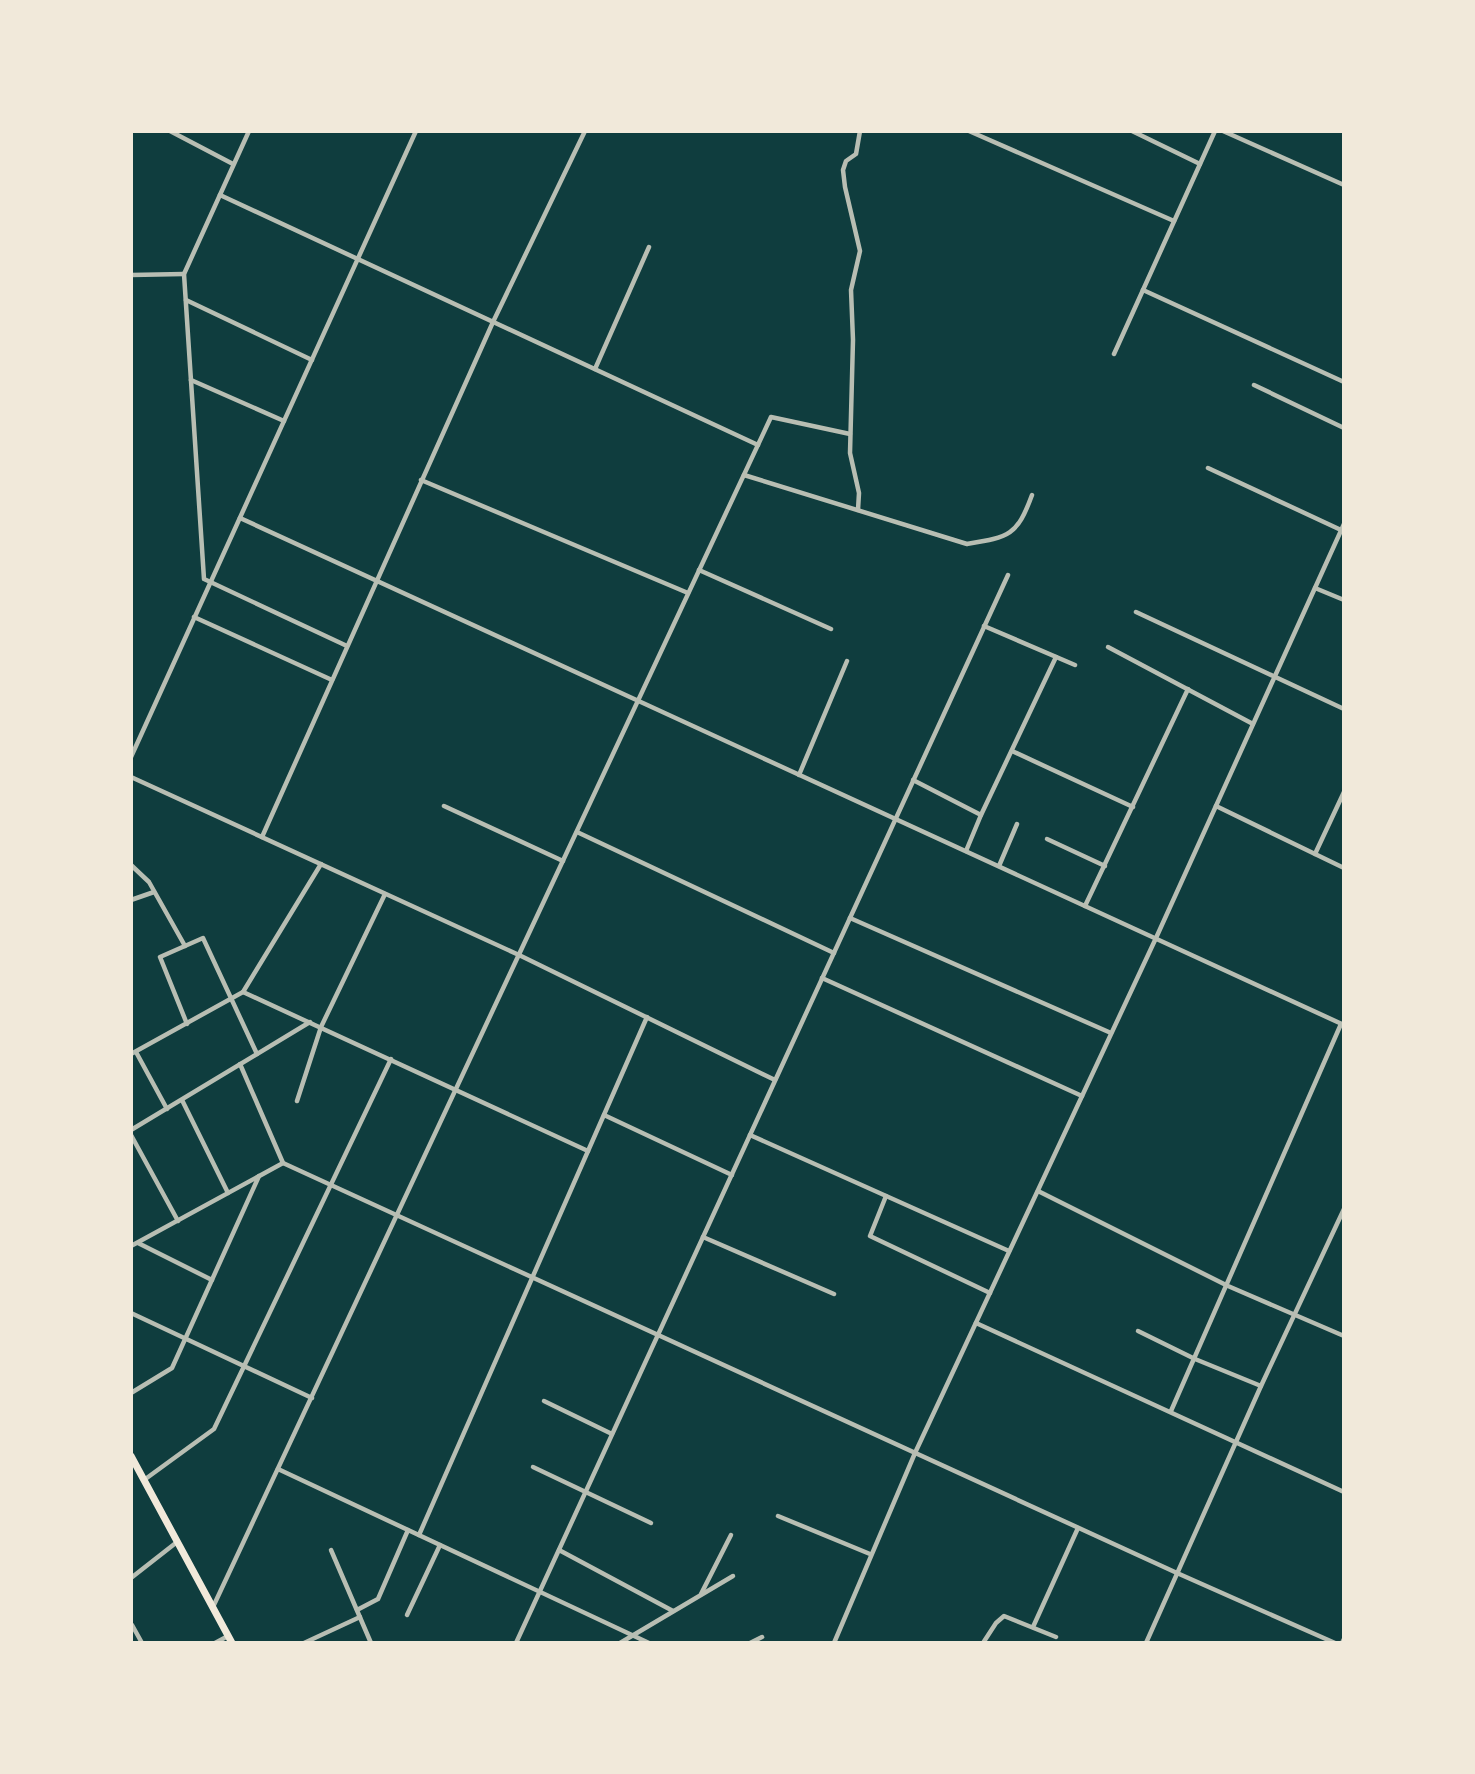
<svg xmlns="http://www.w3.org/2000/svg" width="1475" height="1774" font-family="Poppins,sans-serif">
  <style>
    .lines { fill: none; stroke-linecap: round; stroke-linejoin: round }
    .minor { stroke: #b8beb3; stroke-width: 4.5 }
    .primary { stroke: #f1e9da; stroke-width: 7 }
  </style>
  <rect width="100%" height="100%" fill="#0f3d3e"/>
  <g class="lines">
    <g class="minor">
      <path d="M170 131 233 164"/>
      <path d="M249 131 184 274 204 579 347 646"/>
      <path d="M969 131 1174 221"/>
      <path d="M1132 131 1200 164"/>
      <path d="M1223 131 1344 185"/>
      <path d="M220 195 758 445"/>
      <path d="M131 275 184 274"/>
      <path d="M1143 290 1344 382"/>
      <path d="M186 300 312 360"/>
      <path d="M1114 354 1215 131"/>
      <path d="M595 369 649 247"/>
      <path d="M191 380 284 421"/>
      <path d="M1254 385 1344 428"/>
      <path d="M1208 468 1341 530"/>
      <path d="M744 475 967 544C1009 537 1017 536 1032 495"/>
      <path d="M421 480 688 593"/>
      <path d="M858 510 859 493 850 453 853 340 851 290 860 251 845 187 843 170 846 161 856 154 860 131"/>
      <path d="M240 518 1344 1025"/>
      <path d="M699 570 831 629"/>
      <path d="M1315 588 1344 600"/>
      <path d="M1136 612 1344 709"/>
      <path d="M194 617 332 680"/>
      <path d="M984 626 1075 665"/>
      <path d="M1108 647 1253 724"/>
      <path d="M1012 751 1133 807"/>
      <path d="M131 757 416 131"/>
      <path d="M799 775 847 661"/>
      <path d="M131 777 519 955 775 1080"/>
      <path d="M913 780 981 815"/>
      <path d="M444 806 563 861"/>
      <path d="M1216 806 1344 868"/>
      <path d="M577 832 834 953"/>
      <path d="M262 837 493 322 585 131"/>
      <path d="M1047 839 1105 866"/>
      <path d="M966 851 981 815 1056 657"/>
      <path d="M1315 854 1344 792"/>
      <path d="M131 865 149 882 185 946"/>
      <path d="M999 866 1017 824"/>
      <path d="M131 900 154 892"/>
      <path d="M1085 906 1188 689"/>
      <path d="M850 918 1111 1033"/>
      <path d="M822 978 1082 1096"/>
      <path d="M243 992 588 1151"/>
      <path d="M187 1024 160 957 203 938 257 1054"/>
      <path d="M136 1052 167 1109"/>
      <path d="M131 1054 243 992 321 864"/>
      <path d="M240 1064 283 1163 1177 1573 1335 1643"/>
      <path d="M182 1100 228 1193"/>
      <path d="M297 1101 321 1027 385 894"/>
      <path d="M604 1115 732 1175"/>
      <path d="M131 1130 310 1022"/>
      <path d="M131 1135 178 1221"/>
      <path d="M750 1135 1009 1251"/>
      <path d="M1038 1191 1228 1286 1344 1336"/>
      <path d="M886 1196 870 1236 990 1293"/>
      <path d="M703 1237 834 1294"/>
      <path d="M138 1243 212 1280"/>
      <path d="M131 1246 283 1163"/>
      <path d="M131 1313 312 1398"/>
      <path d="M976 1323 1344 1492"/>
      <path d="M1138 1331 1195 1359 1261 1386"/>
      <path d="M131 1393 172 1368 259 1176"/>
      <path d="M544 1401 612 1434"/>
      <path d="M1171 1411 1341 1024"/>
      <path d="M533 1467 651 1523"/>
      <path d="M278 1469 649 1643"/>
      <path d="M144 1480 214 1429 391 1059"/>
      <path d="M778 1516 870 1554"/>
      <path d="M419 1535 647 1017"/>
      <path d="M331 1550 371 1643"/>
      <path d="M559 1550 673 1611"/>
      <path d="M131 1578 177 1542"/>
      <path d="M701 1594 731 1535"/>
      <path d="M213 1607 771 417 850 434"/>
      <path d="M357 1610 378 1599 408 1530"/>
      <path d="M407 1615 440 1545"/>
      <path d="M132 1625 142 1643"/>
      <path d="M1033 1627 1078 1528"/>
      <path d="M215 1643 228 1636"/>
      <path d="M304 1643 360 1617"/>
      <path d="M516 1643 1008 575"/>
      <path d="M620 1643 733 1576"/>
      <path d="M750 1643 762 1637"/>
      <path d="M834 1643 915 1453 1156 938 1344 524"/>
      <path d="M983 1643 996 1623 1004 1616 1056 1637"/>
      <path d="M1146 1643 1261 1386 1344 1209"/>
      <path d="M1342 1643 1344 1639"/>
    </g>
    <path class="primary" d="M131 1456 232 1643"/>
  </g>
  <rect width="1475" height="1774" fill="none" stroke="#f1e9da" stroke-width="266"/>
</svg>
